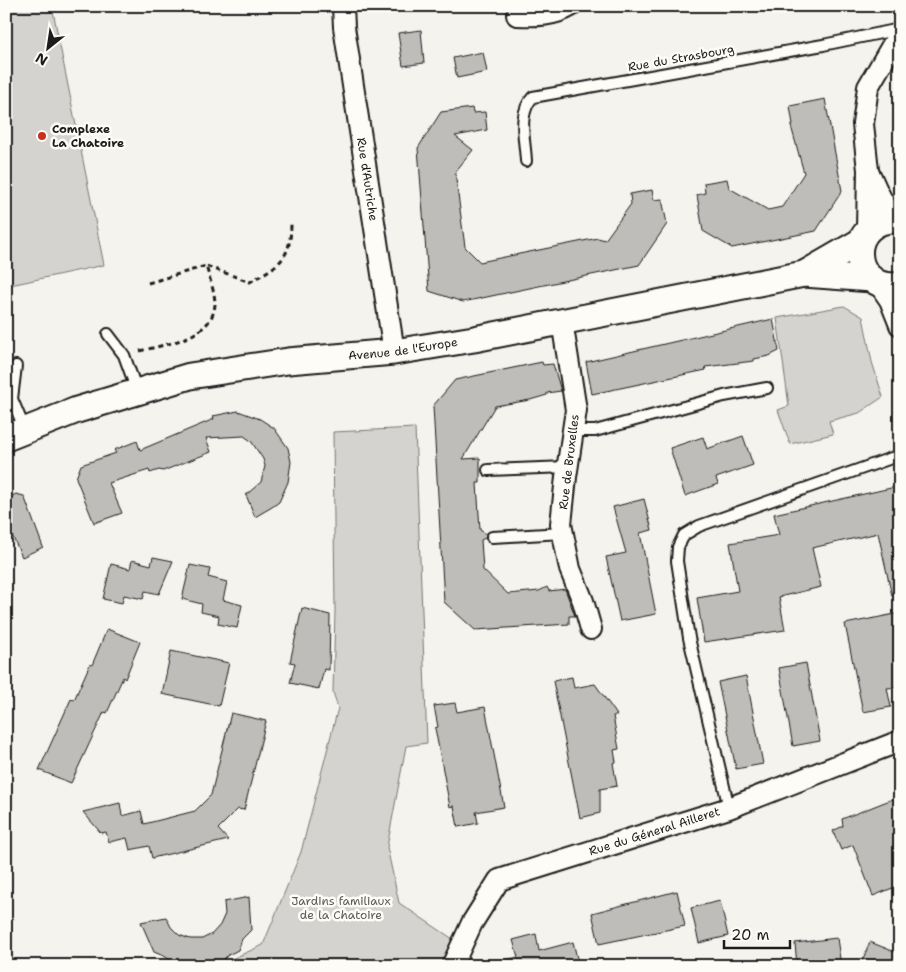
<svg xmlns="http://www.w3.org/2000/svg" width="906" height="972" font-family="'Shantell Sans',sans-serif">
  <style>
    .green { fill: #d4d3cf; stroke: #787876 }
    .building { fill: #bebdba; stroke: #1c1c1c }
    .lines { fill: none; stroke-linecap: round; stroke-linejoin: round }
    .service-casing { stroke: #1c1c1c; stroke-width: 14 }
    .minor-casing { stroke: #1c1c1c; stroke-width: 24 }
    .tertiary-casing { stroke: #1c1c1c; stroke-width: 29 }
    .path { stroke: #1c1c1c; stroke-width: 3; stroke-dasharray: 5 4; stroke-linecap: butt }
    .service { stroke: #fdfcf7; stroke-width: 10 }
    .minor { stroke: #fdfcf7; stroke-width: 20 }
    .tertiary { stroke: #fdfcf7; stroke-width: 25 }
    .poi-dot { fill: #c8321e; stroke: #fdfcf7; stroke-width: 2 }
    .labels { text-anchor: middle; stroke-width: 5; stroke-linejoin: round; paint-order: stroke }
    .street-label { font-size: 12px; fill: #1c1c1c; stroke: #fdfcf7 }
    .poi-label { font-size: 12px; font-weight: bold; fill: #1c1c1c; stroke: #fdfcf7; text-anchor: start }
    .park-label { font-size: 12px; fill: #5c5c5b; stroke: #fdfcf7 }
  </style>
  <rect width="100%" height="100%" fill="#f4f3ee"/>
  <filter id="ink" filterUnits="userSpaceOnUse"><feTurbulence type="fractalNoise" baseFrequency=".02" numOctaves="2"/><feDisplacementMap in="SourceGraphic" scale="10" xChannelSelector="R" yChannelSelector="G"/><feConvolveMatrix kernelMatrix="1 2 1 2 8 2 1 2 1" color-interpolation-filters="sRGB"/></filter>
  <g filter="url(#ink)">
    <g class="green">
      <path d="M6 6H52L104 265 6 286Z"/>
      <path d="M844 306 863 317 872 362 883 397 859 413 829 421 833 434 790 444 778 410 789 406 777 318Z"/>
      <path d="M415 428 427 743 406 746 387 847 399 903 456 941 445 966H216L263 945 301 852 338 708 333 692 335 610 333 432Z"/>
    </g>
    <g class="building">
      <path d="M421 30 424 63 403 66 398 33Z"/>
      <path d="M483 52 487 72 457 78 453 58Z"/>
      <path d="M825 99 842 191 816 231 732 248 703 231 697 195 705 193 704 183 727 179 729 188 768 210 782 207 804 173 791 126 793 125 790 106Z"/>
      <path d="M472 108 473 113 485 112 487 130 455 136 473 150 455 172 465 247 480 262 598 238 605 240 631 204 630 194 652 190 654 200 662 199 667 224 639 265 463 302 429 291 418 148 441 112Z"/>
      <path d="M773 319 779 351 769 356 754 359V361L705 367 706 370 592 394 586 362Z"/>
      <path d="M542 362 543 365 553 364 561 391 547 393V395L530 400 495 406 463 459 480 458V483H477L480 530 486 534 485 538 481 540 483 570 508 594 539 591 547 587 549 591 565 589 575 616H569V624L475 630 444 602 433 406 455 380Z"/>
      <path d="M238 411 260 419 274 428 288 448 291 462 288 482 279 502 272 507 255 517 246 495 261 482 265 466 263 459 251 441 244 436 206 438 211 452 163 471 159 470 150 473 149 470 109 483 122 513 94 523 76 478 81 465 116 453 114 450 137 441 140 450 214 419 213 416Z"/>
      <path d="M743 436 753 465 716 478 718 484 685 496 670 448 703 437 707 449Z"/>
      <path d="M900 486V596H892L878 533 812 548 821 587 779 597 785 630 704 642 697 598 738 591 730 543 779 535 774 514Z"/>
      <path d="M16 494 24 496 43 547 22 557 6 522V502L10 497Z"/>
      <path d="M644 499 652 530 640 533 656 614 620 621 606 557 626 553 613 507Z"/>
      <path d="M153 557 173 561 159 594 145 591 143 599 124 595 122 603 103 599 111 564 130 569 132 560 151 565Z"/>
      <path d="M190 565 210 569 208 577 227 582 223 600 242 605 237 628 218 624 219 616 201 612 202 604 182 599Z"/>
      <path d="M302 608 330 615 329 670 324 669 319 689 290 683 295 663 290 662Z"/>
      <path d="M900 613V687L887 688 891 707 863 712 845 624Z"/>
      <path d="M107 629 140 642 125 679 123 677 107 713 104 712 71 783 39 770 71 699 74 700 90 664 92 665Z"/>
      <path d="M171 651 229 663 219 706 162 694Z"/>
      <path d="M806 663 820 741 793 746 779 668Z"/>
      <path d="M746 676 763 764 736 769 718 682Z"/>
      <path d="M572 677 574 688 595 684 617 715 613 716 619 749 614 750 616 762 613 763 617 786 600 789V813L580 818 553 681Z"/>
      <path d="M455 703 457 712 485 707 504 807 476 812 478 823 458 827 454 806 450 807 435 728 438 727 434 706Z"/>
      <path d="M231 713 266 721 244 810 238 809 218 829 228 840 152 858 149 846 130 850 127 838 109 842 106 832 101 833 83 812 120 803 122 816 141 811 144 824 195 811 211 795Z"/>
      <path d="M900 796V885L873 896 853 845 841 850 833 831 843 826 842 819Z"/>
      <path d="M677 891 685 926 599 944 592 913Z"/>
      <path d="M249 897 251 930 242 939 238 950 228 955 219 964 175 965 166 957 154 952 141 922 166 917 171 927 179 935 190 939H202L212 934 220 925 225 914 224 902Z"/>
      <path d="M720 901 728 936 699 943 691 908Z"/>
      <path d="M536 934 539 951 573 942 579 966H506L505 960 518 957 513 940Z"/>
      <path d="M837 938 841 966H797L795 943Z"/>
      <path d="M870 942 900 954V966H860Z"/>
    </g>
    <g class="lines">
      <defs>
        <g id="service">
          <path d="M526 161C525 139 517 114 533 97L823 45 900 29"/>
          <path d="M108 334 124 355 137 391"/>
          <path d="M16 366 12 399 25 430"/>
          <path d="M574 431H595L724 396 767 388"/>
          <path d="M488 470 567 467"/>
          <path d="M492 537 563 533"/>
          <path d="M729 808 689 638 677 561 678 547 684 535 699 526 900 455"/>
        </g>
        <g id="minor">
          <path id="s1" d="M343 6 344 27 394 352"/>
          <path d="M517 15C537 16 554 16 571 6"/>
          <path d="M871 177C879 195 884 208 899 220"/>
          <path d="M867 231 868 170 863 124 868 87 900 32"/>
          <path d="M879 284 890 300 900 325"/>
          <path d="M562 321 576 410 566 477 561 524 570 569 583 601 591 629"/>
          <path id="s2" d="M452 966 472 923 499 880 729 808 900 741"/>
        </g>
        <g id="tertiary">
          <path d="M900 220C843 216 849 294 900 285"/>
          <path d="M804 274 861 241"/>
          <path id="s3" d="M6 438 77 410 190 376 288 361 394 352 474 339 804 274 872 279"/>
        </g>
      </defs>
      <use href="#service" class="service-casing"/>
      <use href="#minor" class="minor-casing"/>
      <use href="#tertiary" class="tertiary-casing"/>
      <g class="path">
        <path d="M148 283 206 266"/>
        <path d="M140 351C166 344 213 338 215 304 215 292 209 277 206 266L250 282C280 264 291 260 291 222"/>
      </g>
      <use href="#service" class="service"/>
      <use href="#minor" class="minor"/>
      <use href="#tertiary" class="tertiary"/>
    </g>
  </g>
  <circle class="poi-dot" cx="42" cy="136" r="5"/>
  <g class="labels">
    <g class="street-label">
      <text transform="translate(681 58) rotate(-10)" y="4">Rue du Strasbourg</text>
      <text dy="4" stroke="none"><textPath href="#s1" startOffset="175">Rue d'Autriche</textPath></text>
      <text dy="4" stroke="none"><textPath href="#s3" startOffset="409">Avenue de l'Europe</textPath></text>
      <text transform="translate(569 462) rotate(-83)" y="4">Rue de Bruxelles</text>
      <text dy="4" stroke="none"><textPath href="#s2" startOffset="261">Rue du Géneral Ailleret</textPath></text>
    </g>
    <g class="poi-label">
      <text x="52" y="133">Complexe<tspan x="52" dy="14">La Chatoire</tspan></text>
    </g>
    <g class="park-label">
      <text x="341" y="905">Jardins familiaux<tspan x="341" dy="14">de la Chatoire</tspan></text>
    </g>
  </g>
  <rect width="906" height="972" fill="none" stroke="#fdfcf7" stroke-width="25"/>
  <rect x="12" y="12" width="881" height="947" fill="none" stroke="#1c1c1c" stroke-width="2" filter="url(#ink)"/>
  <g transform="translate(48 48) rotate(210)" stroke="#fdfcf7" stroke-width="4" paint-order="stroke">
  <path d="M0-4L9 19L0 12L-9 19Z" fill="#1c1c1c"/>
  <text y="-8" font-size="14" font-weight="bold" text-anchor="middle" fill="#1c1c1c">N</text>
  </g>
  <path d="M724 940v8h66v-8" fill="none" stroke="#1c1c1c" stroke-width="2.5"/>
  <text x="731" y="940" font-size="15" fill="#1c1c1c" stroke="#fdfcf7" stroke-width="4" paint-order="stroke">20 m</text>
</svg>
